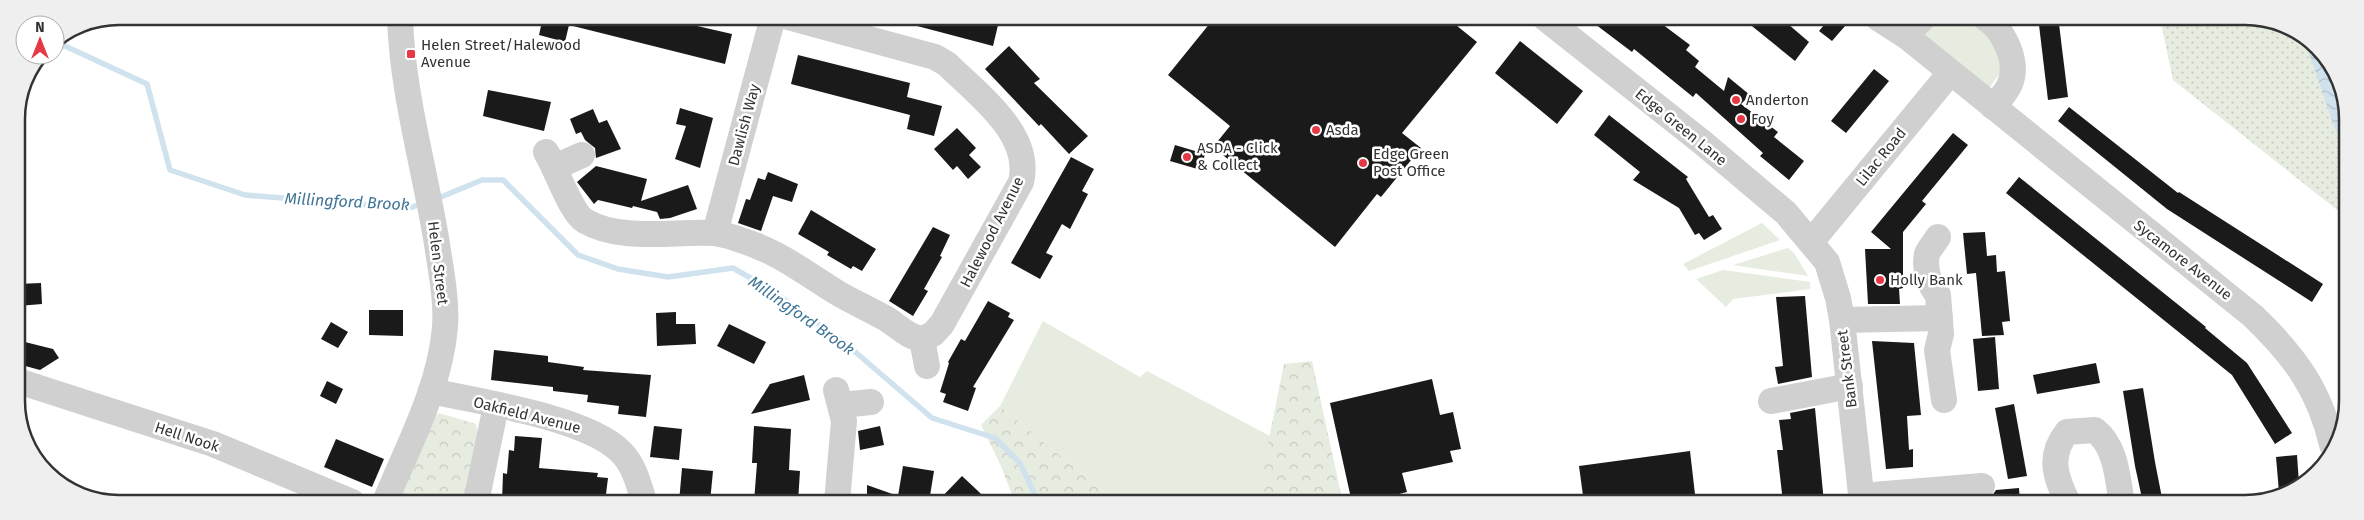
<svg xmlns="http://www.w3.org/2000/svg" width="2364" height="520" font-family="'Fira Sans',sans-serif">
  <style>
    .grass { fill: #e6ecdf }
    .forest { fill: url(#forest-crowns) }
    .park { fill: url(#park-dots) }
    .water { fill: url(#water-waves) }
    .lines { fill: none; stroke-linecap: round; stroke-linejoin: round }
    .stream { stroke: #cfe2ee; stroke-width: 5.5 }
    .building { fill: #1a1a1a }
    .minor { stroke: #d0d0d0; stroke-width: 26 }
    .poi-dot { fill: #e63946; stroke: #fff; stroke-width: 2 }
    .labels { text-anchor: middle; stroke-width: 5; stroke-linejoin: round; paint-order: stroke }
    .poi-label { font-size: 15px; fill: #333; stroke: #fff; text-anchor: start }
    .street-label { font-size: 15px; fill: #333; stroke: #fff }
    .water-label { font-size: 16px; font-style: italic; fill: #3f7597; stroke: #fff }
    .rim { fill: none; stroke: #333; stroke-width: 2.5 }
  </style>
  <defs>
    <pattern id="forest-crowns" width="20" height="18" patternUnits="userSpaceOnUse" patternTransform="scale(1.25)"><rect width="20" height="18" fill="#e6ecdf"/><path d="M2 6a3 3 0 1 1 6 0M12 15a3 3 0 1 1 6 0" fill="none" stroke="#c6cbc0"/></pattern>
    <pattern id="park-dots" width="8" height="8" patternUnits="userSpaceOnUse" patternTransform="scale(1.25)"><rect width="8" height="8" fill="#e6ecdf"/><path d="M2 2h.1M6 6h.1" fill="none" stroke="#c6cbc0" stroke-width="1.8" stroke-linecap="round"/></pattern>
    <pattern id="water-waves" width="16" height="10" patternUnits="userSpaceOnUse" patternTransform="scale(1.25)"><rect width="16" height="10" fill="#cfe2ee"/><path d="M0 5q4-4 8 0t8 0" fill="none" stroke="#b2c2cd"/></pattern>
  </defs>
  <rect width="100%" height="100%" fill="#fff"/>
  <g class="grass">
    <path d="M1938 20 1968 23 1985 32 1999 50 2002 70 1988 90 1923 38Z"/>
    <path d="M1762 223 1780 240 1689 271 1683 264Z"/>
    <path d="M1788 248 1794 253 1808 276 1733 265Z"/>
    <path d="M1723 270 1810 282V289L1733 299 1726 307 1696 279Z"/>
    <path d="M1043 321 1140 377 1147 371 1270 436 1256 503H1180L1107 495 1000 406Z"/>
  </g>
  <g class="forest">
    <path d="M1312 361 1343 503H1256L1284 364Z"/>
    <path d="M1000 406 1107 495 1180 503H1015L1001 466 981 425Z"/>
    <path d="M439 413 476 424 478 434 466 502H391L432 417Z"/>
  </g>
  <path class="park" d="M2160 18H2265L2317 46 2346 99V217L2173 80Z"/>
  <path class="water" d="M2304 39 2317 46 2346 99V136L2336 132Z"/>
  <g class="lines">
    <g class="stream">
      <path d="M55 46H65L147 84 170 170 245 195 410 208 423 203"/>
      <path d="M436 199 482 180H503L578 255 618 269 668 277 733 268 768 288 846 344 932 418 995 438 1020 463 1039 503"/>
    </g>
  </g>
  <g class="building">
    <path d="M543 17H658L732 34 725 64 569 25 565 42 539 35Z"/>
    <path d="M902 17H982L999 21 993 46 902 22Z"/>
    <path d="M1215 17H1446L1477 42 1402 133 1421 148 1381 197 1377 194 1335 247 1213 147 1230 126 1168 75Z"/>
    <path d="M1587 18H1654L1690 45 1686 50 1699 61 1695 67 1724 91 1728 77 1750 95 1741 104 1778 132 1774 137 1804 161 1789 180 1760 156 1763 153 1696 93 1693 97 1634 49 1632 52Z"/>
    <path d="M1742 18H1781L1809 42 1795 61Z"/>
    <path d="M1830 18H1852L1832 41 1819 31Z"/>
    <path d="M2059 24 2068 97 2048 100 2039 25Z"/>
    <path d="M1520 41 1583 91 1557 124 1495 73Z"/>
    <path d="M1009 46 1040 79 1034 83 1088 136 1069 154 1041 124 1039 126 985 69Z"/>
    <path d="M798 55 910 83 907 97 942 106 934 136 907 129 910 115 791 84Z"/>
    <path d="M1874 69 1889 81 1846 133 1831 121Z"/>
    <path d="M488 90 551 102 544 131 483 116Z"/>
    <path d="M2069 107 2178 193 2179 192 2323 284 2312 302 2167 209 2058 121Z"/>
    <path d="M680 108 713 118 700 168 675 159 686 126 676 124Z"/>
    <path d="M593 109 599 123 607 120 621 149 596 158 595 148 585 140 581 132 576 134 570 119Z"/>
    <path d="M1609 115 1688 177 1686 179 1709 217 1713 215 1722 229 1704 240 1699 233 1695 235 1679 208 1633 180 1640 172 1594 135Z"/>
    <path d="M957 128 976 148 969 155 981 167 968 179 957 166 953 170 934 149Z"/>
    <path d="M1953 133 1968 145 1922 201 1926 204 1903 232V288L1899 289 1900 304H1868L1865 249H1891L1871 232Z"/>
    <path d="M1175 145 1205 154 1201 170 1170 161Z"/>
    <path d="M1071 157 1094 169 1082 191 1088 194 1070 229 1062 224 1046 253 1053 256 1040 279 1011 263Z"/>
    <path d="M596 166 647 179 641 201 688 185 697 209 670 218 660 219 657 212 633 206 632 208 598 200 594 204 577 182Z"/>
    <path d="M768 172 798 184 792 202 773 196 761 231 738 223 746 199 750 200 758 178 765 180Z"/>
    <path d="M2019 177 2206 327 2205 328 2247 363 2292 433 2275 444 2232 375 2006 193Z"/>
    <path d="M811 210 876 249 862 271 853 266 851 269 827 255 829 252 798 234Z"/>
    <path d="M933 227 950 235 940 256 942 257 924 289 928 291 913 316 889 301Z"/>
    <path d="M1985 232 1987 256 1996 255 1997 272 2005 271 2010 321 2002 322 2004 335 1982 336 1976 273 1967 274 1963 233Z"/>
    <path d="M41 283 42 304 18 306 17 284Z"/>
    <path d="M1805 296 1812 377 1778 384 1775 367 1783 366 1776 297Z"/>
    <path d="M988 301 1010 313 1008 317 1014 320 973 387 976 388 968 411 943 402 946 394 940 392 949 363 948 362 961 339 965 341Z"/>
    <path d="M369 310H403V336L369 335Z"/>
    <path d="M676 312V324H695L696 344 657 346 656 313Z"/>
    <path d="M331 322 348 332 338 348 321 339Z"/>
    <path d="M729 324 766 342 754 364 717 346Z"/>
    <path d="M1995 337 1999 389 1978 391 1973 339Z"/>
    <path d="M21 341 53 349 59 358 40 370 18 364Z"/>
    <path d="M1872 341 1914 343 1921 415 1907 416 1909 450 1913 449V467L1886 469Z"/>
    <path d="M494 350 548 356V362L584 367 583 370 651 375 646 417 618 414 619 406 587 402 588 395 553 391V387L491 380Z"/>
    <path d="M2096 363 2100 383 2037 394 2033 375Z"/>
    <path d="M804 375 810 400 751 414 770 384Z"/>
    <path d="M1432 379 1440 415 1453 412 1461 449 1450 451 1453 462 1402 473 1407 492 1364 503H1352L1330 403Z"/>
    <path d="M327 381 343 389 336 404 320 396Z"/>
    <path d="M2143 388 2155 462 2163 503H2143L2135 466 2123 391Z"/>
    <path d="M2014 404 2027 476 2008 479 1995 408Z"/>
    <path d="M1815 408 1824 503H1800V500L1783 502 1777 450H1783L1779 420 1791 419 1790 413Z"/>
    <path d="M654 426 682 429 679 460 650 457Z"/>
    <path d="M754 426 791 429 789 470 800 471 798 502H754L757 463H752Z"/>
    <path d="M880 426 884 445 860 450 858 431Z"/>
    <path d="M515 436 542 438 539 468 598 473 597 477 608 478 605 502H502L503 473 507 474 509 450 514 451Z"/>
    <path d="M336 439 384 459 372 487 324 467Z"/>
    <path d="M1690 451 1696 503H1584L1579 466Z"/>
    <path d="M2297 455 2299 484 2279 492 2276 457Z"/>
    <path d="M903 466 934 471 929 502H867V485L898 496Z"/>
    <path d="M682 468 713 471 710 502H679Z"/>
    <path d="M962 476 978 491 990 503 937 502Z"/>
    <path d="M2019 488 2020 503H1975L1990 499 1996 490Z"/>
  </g>
  <g class="lines">
    <g class="minor">
      <path d="M788 17 935 57 947 64C978 95 1033 134 1021 182L942 324 933 334 922 339"/>
      <path d="M1545 18 1703 143 1786 213 1827 262 1838 298 1842 320 1862 503"/>
      <path d="M1878 18 1906 36 2253 316C2293 354 2320 390 2332 445"/>
      <path d="M1985 18C2003 29 2018 60 2011 81 2008 91 1999 100 1993 107"/>
      <path d="M1906 36 1923 18"/>
      <path d="M546 152C556 168 571 213 585 221 621 242 673 231 713 233 727 234 744 241 757 246 785 257 810 276 836 292 851 301 867 308 883 317 897 324 906 337 922 339L927 366"/>
      <path d="M555 167 582 155"/>
      <path d="M715 233 773 17"/>
      <path d="M1938 237C1935 242 1929 249 1927 254 1924 267 1929 286 1938 295L1941 334 1937 350 1944 400"/>
      <path d="M1811 242 1950 73"/>
      <path d="M1842 320 1940 318"/>
      <path d="M18 381 213 444 352 502"/>
      <path d="M836 390 844 421 837 502"/>
      <path d="M431 391C480 402 585 417 620 451 634 464 639 485 644 502"/>
      <path d="M1771 401 1850 386"/>
      <path d="M841 405 871 402"/>
      <path d="M1861 496 1982 486"/>
      <path d="M385 502C408 446 440 388 445 327 447 301 441 271 437 244 425 169 402 93 400 17"/>
      <path d="M476 502 496 406"/>
      <path d="M2068 503C2055 477 2048 456 2067 432L2095 430C2117 448 2117 477 2122 503"/>
    </g>
  </g>
  <g class="poi-dot">
    <rect x="406" y="49" width="10" height="10" rx="2.5"/>
    <circle cx="1736" cy="100" r="5"/>
    <circle cx="1741" cy="119" r="5"/>
    <circle cx="1316" cy="130" r="5"/>
    <circle cx="1187" cy="157" r="5"/>
    <circle cx="1363" cy="163" r="5"/>
    <circle cx="1880" cy="280" r="5"/>
  </g>
  <g class="labels">
    <g class="poi-label">
      <text x="421" y="50">Helen Street/Halewood<tspan x="421" dy="17">Avenue</tspan></text>
      <text x="1746" y="105">Anderton</text>
      <text x="1751" y="124">Foy</text>
      <text x="1326" y="135">Asda</text>
      <text x="1197" y="153">ASDA - Click<tspan x="1197" dy="17">&amp; Collect</tspan></text>
      <text x="1373" y="159">Edge Green<tspan x="1373" dy="17">Post Office</tspan></text>
      <text x="1890" y="285">Holly Bank</text>
    </g>
    <g class="street-label">
      <text transform="translate(744 125) rotate(-75)" y="5">Dawlish Way</text>
      <text transform="translate(1681 127) rotate(39)" y="5">Edge Green Lane</text>
      <text transform="translate(1881 157) rotate(-51)" y="5">Lilac Road</text>
      <text transform="translate(992 232) rotate(-63)" y="5">Halewood Avenue</text>
      <text transform="translate(2183 260) rotate(38)" y="5">Sycamore Avenue</text>
      <text transform="translate(438 263) rotate(83)" y="5">Helen Street</text>
      <text transform="translate(1847 369) rotate(-97)" y="5">Bank Street</text>
      <text transform="translate(527 415) rotate(14)" y="5">Oakfield Avenue</text>
      <text transform="translate(187 437) rotate(18)" y="5">Hell Nook</text>
    </g>
    <g class="water-label">
      <text transform="translate(347 201) rotate(3)" y="6">Millingford Brook</text>
      <text transform="translate(802 315) rotate(35)" y="6">Millingford Brook</text>
    </g>
  </g>
  <path d="M0 0H2364V520H0ZM119 25H2245A94 94 0 0 1 2339 119V401A94 94 0 0 1 2245 495H119A94 94 0 0 1 25 401V119A94 94 0 0 1 119 25Z" fill="#efefef" fill-rule="evenodd"/>
  <path class="rim" d="M119 25H2245A94 94 0 0 1 2339 119V401A94 94 0 0 1 2245 495H119A94 94 0 0 1 25 401V119A94 94 0 0 1 119 25Z"/>
  <g transform="translate(40 40)"><circle r="24" fill="#ffffff" stroke="#adadad"/>
  <path d="M0-4L9 19L0 12L-9 19Z" fill="#e63946"/>
  <text y="-8" font-size="14" font-weight="bold" text-anchor="middle" fill="#333333">N</text>
  </g>
</svg>
